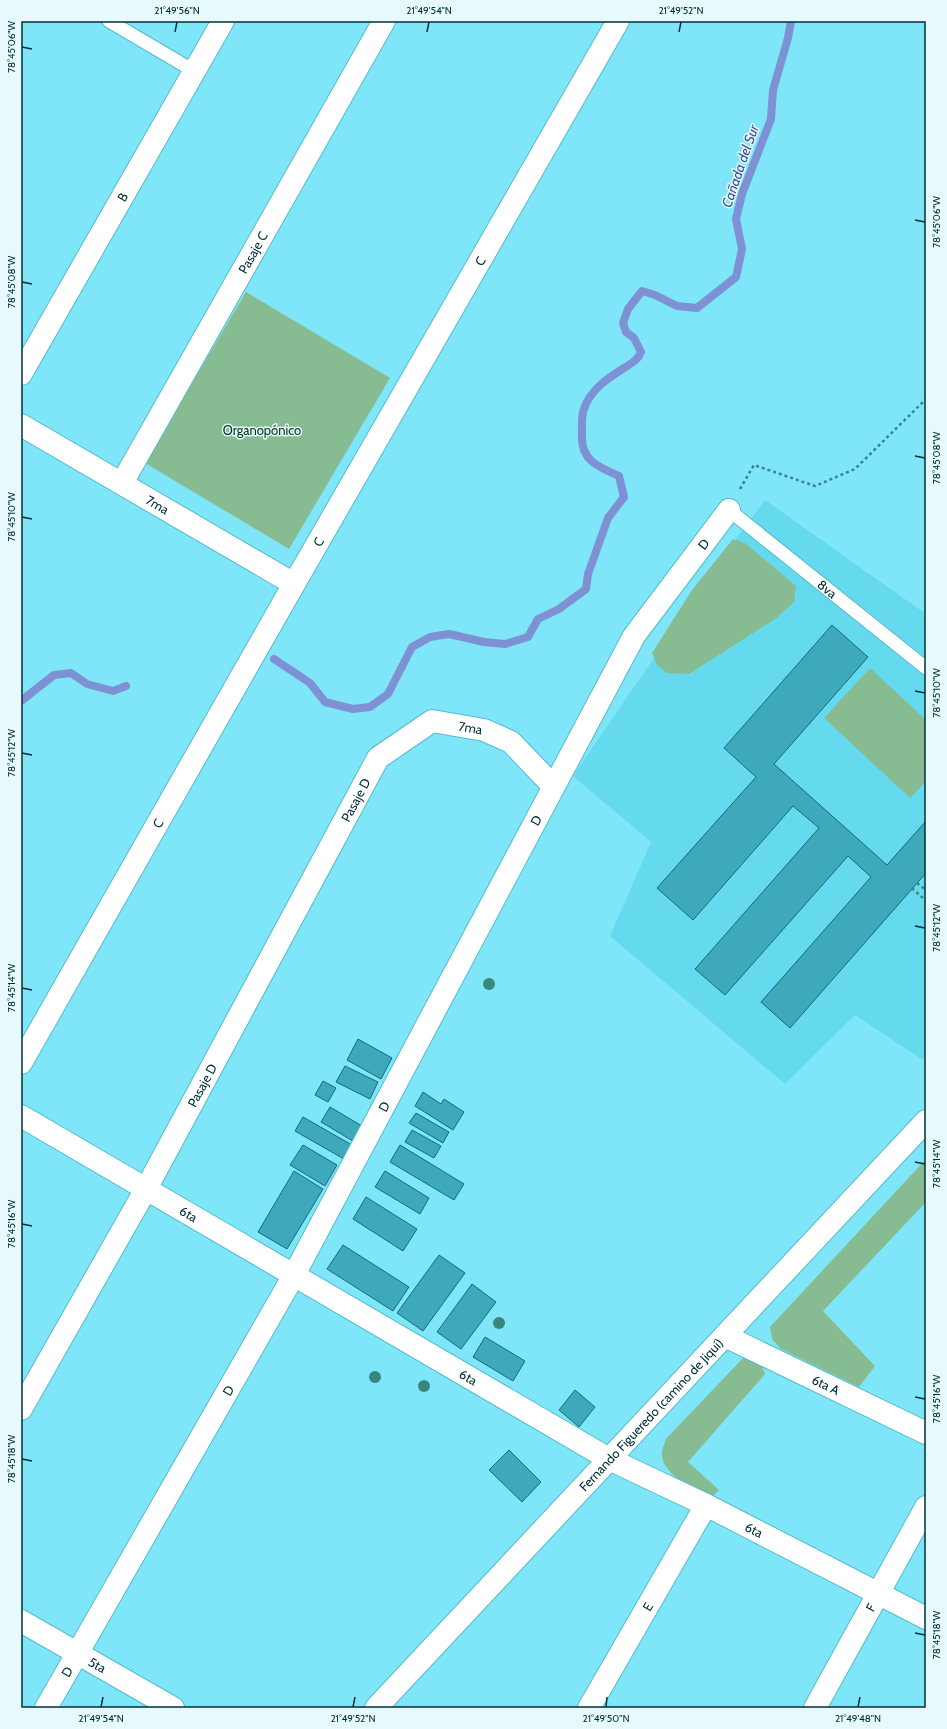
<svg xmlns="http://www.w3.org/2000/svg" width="947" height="1729" font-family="Cabin,sans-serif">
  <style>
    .built { fill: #65daee }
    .green { fill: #87bc92 }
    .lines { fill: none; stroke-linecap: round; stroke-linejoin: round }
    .stream { stroke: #7d91d4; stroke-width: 8 }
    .building { fill: #3da9bb; stroke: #136c79 }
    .lane-casing { stroke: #52bbce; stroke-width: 15 }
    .street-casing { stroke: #52bbce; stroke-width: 24 }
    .secondary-casing { stroke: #52bbce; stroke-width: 24 }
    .path { stroke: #3a8390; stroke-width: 2.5; stroke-dasharray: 3 3; stroke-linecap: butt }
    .lane { stroke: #fff; stroke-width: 13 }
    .street { stroke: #fff; stroke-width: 22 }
    .secondary { stroke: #fff; stroke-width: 22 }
    .tree { fill: #3a867c }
    .ticks { fill: none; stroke: #003037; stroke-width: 1.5 }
    .labels { text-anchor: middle; stroke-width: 3; stroke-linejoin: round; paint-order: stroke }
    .street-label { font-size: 13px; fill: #003037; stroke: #e7f9fd }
    .park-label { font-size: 13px; fill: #013716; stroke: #e7f9fd }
    .water-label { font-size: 14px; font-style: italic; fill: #3a4c9d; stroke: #e7f9fd }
    .neatline { fill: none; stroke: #003037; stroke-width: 1.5 }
    .ticks-label { font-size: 10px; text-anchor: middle; fill: #003037 }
  </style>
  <rect width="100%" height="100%" fill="#7fe6f9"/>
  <path class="built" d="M765 500 926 614V1057L923 1060 855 1015 785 1084 610 936 651 842 573 776 732 544Z"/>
  <g class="green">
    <path d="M246 292 390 378 289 549 145 463Z"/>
    <path d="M733 539 745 543 796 586 794 602 775 619 689 674 667 673 657 665 652 653 692 590Z"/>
    <path d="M870 668 926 720V781L910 798 824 718Z"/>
    <path d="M926 1159V1202L823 1311 875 1366 859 1387 781 1349 772 1339 770 1327Z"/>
    <path d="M744 1357 761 1364 765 1374 688 1462 719 1490 710 1499C694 1489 659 1473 662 1451 663 1447 665 1443 666 1439Z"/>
  </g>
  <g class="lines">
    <g class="stream">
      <path d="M274 659 310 683 325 702 353 709 370 707 388 694 412 647 430 637 449 634 484 642 505 644 528 637 538 619 559 609 586 589 588 574 608 518 624 497 619 476C598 467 580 460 582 434 582 426 581 416 584 409 590 390 608 378 624 368 632 363 638 360 641 352L634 338 626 332 623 323 628 309 642 291 655 295 677 306 697 308 736 277 742 249 736 219 742 194 771 119 773 90 788 38 791 21"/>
      <path d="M21 701 54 675 71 673 87 684 113 691 126 686"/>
    </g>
  </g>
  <g class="building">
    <path d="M832 625 868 657 774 764 887 865 926 821V873L790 1028 761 1002 871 877 848 856 725 995 695 969 819 828 793 806 693 920 657 888 756 777 724 748Z"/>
    <path d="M358 1039 392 1058 381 1079 347 1060Z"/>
    <path d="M345 1066 378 1082 370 1099 336 1082Z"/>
    <path d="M323 1081 336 1088 328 1102 315 1095Z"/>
    <path d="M423 1092 441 1104 444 1099 464 1112 453 1130 415 1106Z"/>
    <path d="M330 1107 362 1126 353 1141 321 1122Z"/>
    <path d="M416 1113 449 1132 443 1143 409 1123Z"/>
    <path d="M303 1117 352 1145 344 1159 295 1131Z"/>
    <path d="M412 1130 441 1146 434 1158 405 1142Z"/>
    <path d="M303 1145 337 1165 325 1186 290 1165Z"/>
    <path d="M400 1145 464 1184 454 1200 390 1162Z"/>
    <path d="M294 1171 323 1189 287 1249 258 1232Z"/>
    <path d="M385 1171 429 1198 420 1214 375 1187Z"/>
    <path d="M366 1197 417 1229 403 1251 353 1219Z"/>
    <path d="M343 1245 409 1287 393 1311 327 1269Z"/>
    <path d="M439 1255 465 1273 423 1331 397 1313Z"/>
    <path d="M472 1284 496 1302 461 1349 437 1332Z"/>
    <path d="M485 1337 525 1361 513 1381 473 1357Z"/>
    <path d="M575 1390 595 1407 579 1427 559 1410Z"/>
    <path d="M509 1450 541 1482 522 1502 489 1470Z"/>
  </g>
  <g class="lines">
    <defs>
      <g id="lane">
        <path d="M109 21 194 71"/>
        <path id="s1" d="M729 510 926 668"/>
      </g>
      <g id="street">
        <path id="s2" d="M21 374 223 21"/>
        <path id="s3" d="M21 425 294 584"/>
        <path id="s4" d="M122 483 384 21"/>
        <path id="s5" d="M21 1063 294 584 618 21"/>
        <path id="s6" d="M21 1116 609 1459 706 1505 926 1618"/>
        <path id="s7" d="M725 1336 926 1433"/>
        <path id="s8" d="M21 1409 146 1189 378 758 432 721 484 730 511 742 553 786"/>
        <path id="s9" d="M21 1621 173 1708"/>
        <path id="s10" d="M46 1708 294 1275 634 636 729 510"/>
        <path id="s11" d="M589 1708 706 1505"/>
        <path id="s12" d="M815 1708 926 1507"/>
      </g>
      <g id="secondary">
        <path id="s13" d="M376 1708 926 1121"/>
      </g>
    </defs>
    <use href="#lane" class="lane-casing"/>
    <use href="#street" class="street-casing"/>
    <use href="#secondary" class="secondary-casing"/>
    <g class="path">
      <path d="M740 489 754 465 815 486 855 469 926 399"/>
      <path d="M917 883 926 890"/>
      <path d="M912 888 926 901"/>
    </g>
    <use href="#lane" class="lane"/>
    <use href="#street" class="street"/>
    <use href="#secondary" class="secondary"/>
  </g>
  <g class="tree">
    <circle cx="489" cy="984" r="6"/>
    <circle cx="499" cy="1323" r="6"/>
    <circle cx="375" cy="1377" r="6"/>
    <circle cx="424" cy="1386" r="6"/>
  </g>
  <path class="ticks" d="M175 32 177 22M427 32 429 22M679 32 681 22M22 47 32 49M915 220 925 222M22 282 32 284M915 456 925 458M22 517 32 519M915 691 925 693M22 753 32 755M915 926 925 928M22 988 32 990M915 1162 925 1164M22 1224 32 1226M915 1397 925 1399M22 1459 32 1461M915 1633 925 1635M101 1707 103 1697M353 1707 355 1697M606 1707 607 1697M858 1707 860 1697"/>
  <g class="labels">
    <g class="street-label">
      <text dy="5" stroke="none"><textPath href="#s2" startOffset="204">B</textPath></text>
      <text dy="5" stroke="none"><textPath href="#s4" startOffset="265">Pasaje C</textPath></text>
      <text dy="5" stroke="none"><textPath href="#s5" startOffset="924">C</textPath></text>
      <text dy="5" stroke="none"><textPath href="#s3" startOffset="158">7ma</textPath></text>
      <text dy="5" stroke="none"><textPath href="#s5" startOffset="600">C</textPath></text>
      <text dy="5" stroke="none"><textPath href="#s10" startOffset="1338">D</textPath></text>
      <text dy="5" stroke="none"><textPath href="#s1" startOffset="126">8va</textPath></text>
      <text dy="5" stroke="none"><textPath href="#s8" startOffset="847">7ma</textPath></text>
      <text dy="5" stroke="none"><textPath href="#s8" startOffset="695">Pasaje D</textPath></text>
      <text dy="5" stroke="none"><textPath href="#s10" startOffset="1014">D</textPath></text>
      <text dy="5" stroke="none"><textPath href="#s5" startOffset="276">C</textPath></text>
      <text dy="5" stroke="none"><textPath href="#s8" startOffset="371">Pasaje D</textPath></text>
      <text dy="5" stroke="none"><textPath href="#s10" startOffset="690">D</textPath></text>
      <text dy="5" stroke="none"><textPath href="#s6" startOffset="194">6ta</textPath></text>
      <text dy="5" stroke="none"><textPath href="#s6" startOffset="518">6ta</textPath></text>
      <text dy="5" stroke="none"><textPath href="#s7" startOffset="112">6ta A</textPath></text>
      <text dy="5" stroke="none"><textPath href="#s10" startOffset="366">D</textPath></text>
      <text dy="5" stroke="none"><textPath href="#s13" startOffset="402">Fernando Figueredo (camino de Jiquí)</textPath></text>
      <text dy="5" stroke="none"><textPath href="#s6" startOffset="842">6ta</textPath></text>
      <text dy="5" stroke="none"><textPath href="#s11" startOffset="117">E</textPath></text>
      <text dy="5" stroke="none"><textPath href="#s12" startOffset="115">F</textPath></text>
      <text dy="5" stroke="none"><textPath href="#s9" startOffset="88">5ta</textPath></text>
      <text dy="5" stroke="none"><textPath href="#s10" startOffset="42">D</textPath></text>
    </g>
    <g class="park-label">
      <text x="262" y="435">Organopónico</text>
    </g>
    <g class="water-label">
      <text transform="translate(740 166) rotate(-71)" y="5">Cañada del Sur</text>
    </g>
  </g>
  <rect width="947" height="1729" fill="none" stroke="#e7f9fd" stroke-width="44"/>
  <rect x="22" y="22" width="903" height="1685" class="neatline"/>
  <g class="ticks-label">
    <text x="177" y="14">21°49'56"N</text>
    <text x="429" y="14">21°49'54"N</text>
    <text x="681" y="14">21°49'52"N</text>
    <text transform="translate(11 47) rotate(-90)" y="4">78°45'06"W</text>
    <text transform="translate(936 222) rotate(-90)" y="4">78°45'06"W</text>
    <text transform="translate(11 282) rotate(-90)" y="4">78°45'08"W</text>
    <text transform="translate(936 458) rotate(-90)" y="4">78°45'08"W</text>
    <text transform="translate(11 517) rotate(-90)" y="4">78°45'10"W</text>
    <text transform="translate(936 693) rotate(-90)" y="4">78°45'10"W</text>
    <text transform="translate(11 753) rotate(-90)" y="4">78°45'12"W</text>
    <text transform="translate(936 928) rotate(-90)" y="4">78°45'12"W</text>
    <text transform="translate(11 988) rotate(-90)" y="4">78°45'14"W</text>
    <text transform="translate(936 1164) rotate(-90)" y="4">78°45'14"W</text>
    <text transform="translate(11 1224) rotate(-90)" y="4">78°45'16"W</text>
    <text transform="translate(936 1399) rotate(-90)" y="4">78°45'16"W</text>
    <text transform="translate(11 1459) rotate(-90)" y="4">78°45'18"W</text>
    <text transform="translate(936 1635) rotate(-90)" y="4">78°45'18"W</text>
    <text x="101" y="1722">21°49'54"N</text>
    <text x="353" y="1722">21°49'52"N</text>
    <text x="606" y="1722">21°49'50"N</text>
    <text x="858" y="1722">21°49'48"N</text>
  </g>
</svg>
